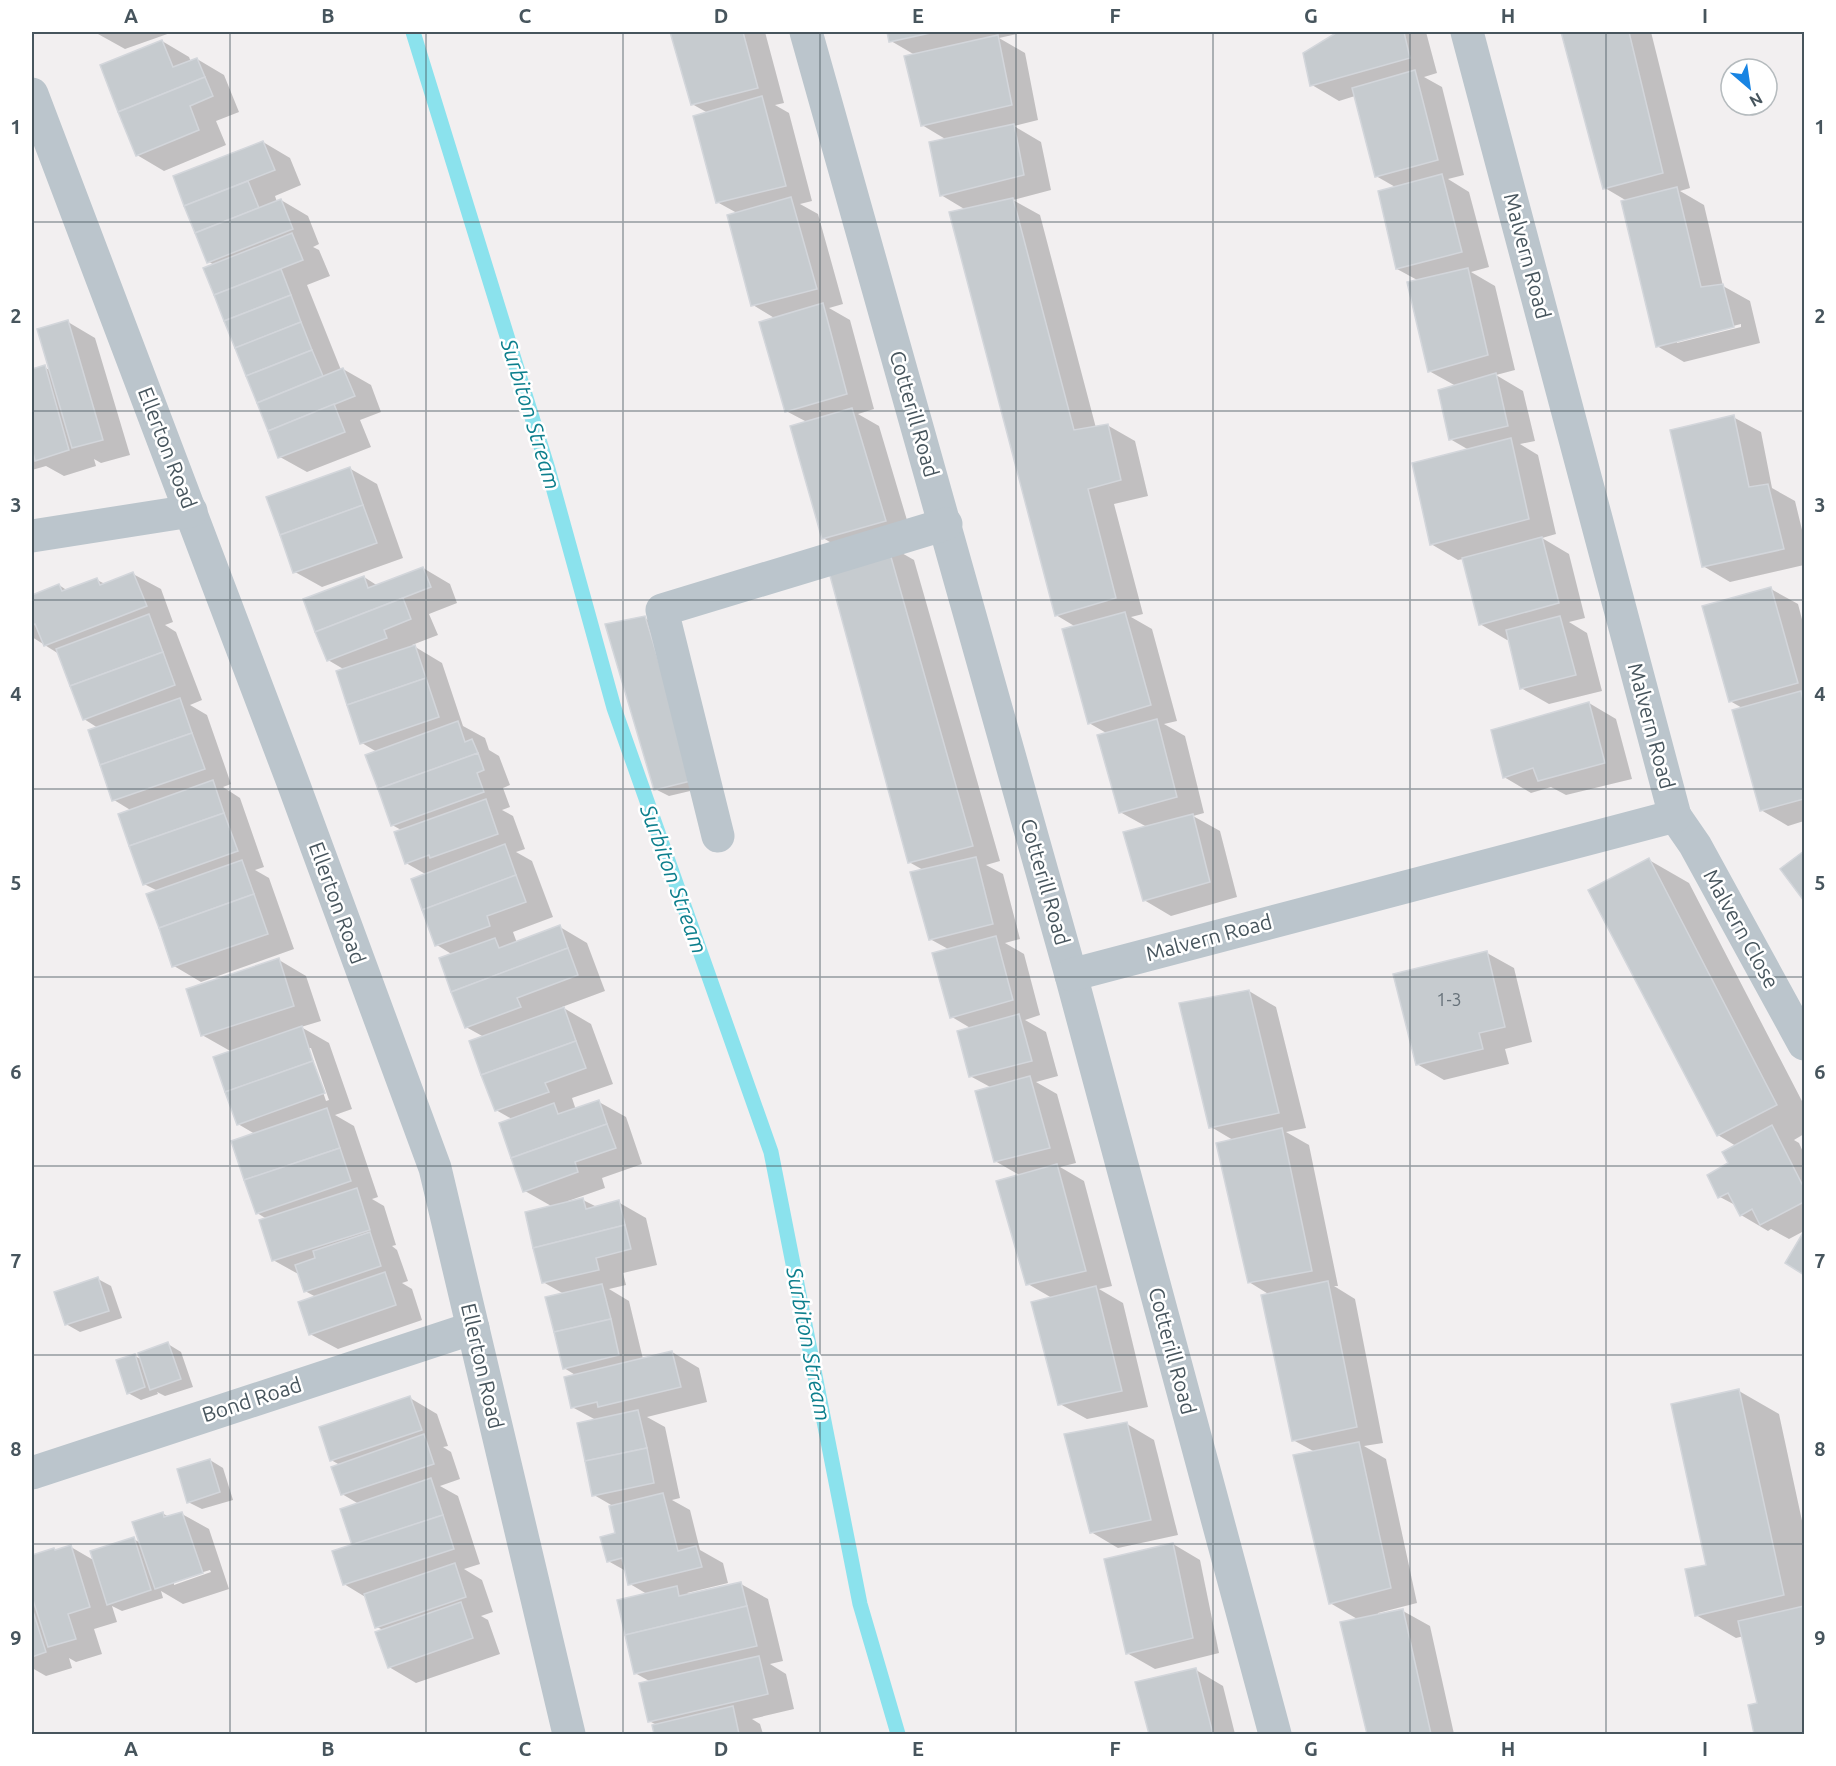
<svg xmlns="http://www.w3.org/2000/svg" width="1836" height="1766" font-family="Ubuntu,sans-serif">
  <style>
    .shadow { fill: #0003; fill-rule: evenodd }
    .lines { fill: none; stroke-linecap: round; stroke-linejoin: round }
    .stream { stroke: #8be2ed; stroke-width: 15 }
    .building { fill: #c6cbcf; stroke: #d3d6db; stroke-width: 1.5 }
    .minor { stroke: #bbc5cc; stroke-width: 33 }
    .grid { fill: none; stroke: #47555d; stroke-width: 1.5; stroke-opacity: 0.55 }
    .labels { text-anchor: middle; stroke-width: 5; stroke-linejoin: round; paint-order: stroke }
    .number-label { font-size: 18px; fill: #67727a }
    .street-label { font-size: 21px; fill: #47555d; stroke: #fff }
    .water-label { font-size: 22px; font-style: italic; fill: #0d7f8d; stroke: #fff }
    .neatline { fill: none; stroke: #47555d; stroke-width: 2 }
    .grid-label { font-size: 20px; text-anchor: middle; font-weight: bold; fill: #47555d }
  </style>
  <rect width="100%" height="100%" fill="#f2eff0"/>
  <g class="shadow">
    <path d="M97 32H173L125 49 98 34Z"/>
    <path d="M672 32H765L784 103 775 105 789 113 812 201 800 204 818 214 843 304 829 308 850 320 874 409 858 414 879 426 912 537 886 544 914 560 1000 861 986 865 1003 874 1020 939 1005 943 1024 954 1040 1015 1025 1020 1046 1032 1058 1076 1036 1082 1057 1094 1076 1163 1060 1167 1084 1181 1112 1286 1099 1289 1123 1303 1148 1407 1087 1419 1060 1404 1052 1298 1028 1284 1021 1176 995 1161 992 1088 970 1076 972 1029 952 1017 950 950 930 939 925 871 909 862 852 555 823 538 807 422 786 411 776 319 753 305 737 213 717 202 708 113 692 104Z"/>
    <path d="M888 32H1016L1017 34 999 38 1025 53 1038 120 1014 126 1041 142 1051 190 1013 200 1040 215 1096 428 1107 425 1135 441 1148 496 1114 504 1143 614 1131 617 1152 629 1177 721 1164 724 1185 736 1204 813 1193 816 1220 831 1237 897 1171 916 1144 900 1147 827 1120 812 1108 734 1089 723 1076 627 1056 615 966 210 941 195 947 140 922 125 915 55 891 41Z"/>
    <path d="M1337 32H1426L1437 73 1424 77 1442 87 1464 175 1448 179 1469 192 1489 267 1471 272 1495 286 1515 370 1496 375 1523 391 1535 441 1520 444 1538 455 1556 534 1542 538 1569 554 1585 618 1569 622 1587 633 1602 691 1549 704 1521 688 1510 639 1507 640 1480 624 1463 559 1458 560 1431 544 1469 450 1450 439 1456 386 1429 371 1419 281 1397 269V188L1376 176 1355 96 1339 101 1312 85 1338 34Z"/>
    <path d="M1562 32H1651L1690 188 1680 191 1704 205 1723 286 1750 301 1760 343 1684 362 1657 346 1627 201 1605 188ZM1741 324V327L1677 343V340Z"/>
    <path d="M162 41 189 57 191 62 197 59 224 75 239 112 216 121 226 145 164 171 137 155Z"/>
    <path d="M263 142 290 158 301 185 275 196 277 202 281 200 308 216 319 244 313 247 319 250 330 276 307 285 341 370 343 369 371 385 381 412 360 420 371 447 307 472 280 457 205 269 214 265 208 261 175 177Z"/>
    <path d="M68 322 95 338 130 455 101 463 94 459 96 466 64 476 46 466 32 470V371L44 367 51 371Z"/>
    <path d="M1733 417 1761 432 1772 488 1795 501 1804 538V565L1730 582 1703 566Z"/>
    <path d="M349 468 377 484 403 558 322 587 295 572Z"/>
    <path d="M423 568 450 584 457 603 429 614 438 635 412 645 442 663 463 726 485 738 489 750 499 756 510 785 503 788 510 807 502 810 513 816 525 849 516 852 532 861 553 917 513 932 517 943 560 927 587 943 605 991 562 1007 591 1024 613 1084 572 1098 576 1110 599 1102 626 1117 642 1164 602 1178 605 1188 568 1201 569 1203 583 1200 597 1207 618 1202 646 1218 657 1265 623 1273 626 1285 609 1289 629 1301 643 1359 672 1352 699 1368 707 1402 647 1417 665 1427 680 1498 672 1500 690 1510 700 1550 723 1563 728 1583 687 1593 691 1595 741 1584 768 1599 783 1661 770 1664 786 1674 794 1709 752 1719 760 1724 763 1734H656L654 1726 657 1725 649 1721 651 1682 635 1673 647 1594 630 1584 626 1571 608 1561 617 1534 613 1506 594 1495 596 1420 572 1407 577 1376 564 1368V1294L543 1282 553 1207 525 1191 512 1119 496 1110 484 1037 466 1027 453 955 437 945 412 880 427 875 406 863 403 831 392 825 377 752 362 743 345 670 328 660 305 600 364 577 378 586Z"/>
    <path d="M133 574 161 589 173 622 165 625 176 632 202 700 190 705 207 715 231 784 223 787 240 798 264 867 255 870 269 878 294 949 201 982 174 966 158 891 144 884 132 811 114 800 98 728 84 719 59 654 32 637V596L59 585 68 591 97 580 105 584Z"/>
    <path d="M1771 589 1798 604 1804 627V821L1788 826 1761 810 1744 709 1730 701Z"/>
    <path d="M645 618 658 626 707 787 669 796 655 789Z"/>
    <path d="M1589 703 1616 719 1632 779 1566 795 1551 787 1531 793 1504 777Z"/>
    <path d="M1804 853V898L1783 869Z"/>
    <path d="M1649 860 1689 883 1804 1105V1134L1794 1140 1799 1143 1804 1154V1231L1789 1239 1771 1229 1768 1231 1741 1215 1737 1206 1720 1197 1736 1146 1718 1135Z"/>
    <path d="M1487 953 1514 968 1532 1042 1505 1049 1509 1064 1444 1080 1417 1064Z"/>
    <path d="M279 960 306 976 321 1021 301 1027 329 1043 352 1109 335 1115 354 1126 378 1197 372 1199 384 1206 396 1245 392 1246 397 1250 408 1281 402 1283 412 1289 422 1320 338 1349 310 1334 316 1297 305 1291 300 1275 273 1260 267 1219 257 1213 255 1134 238 1124 232 1052 202 1035ZM308 1048H311L329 1100 326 1101Z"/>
    <path d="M1249 991 1276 1007 1306 1128 1286 1132 1309 1145 1338 1286H1334L1355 1299 1383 1443 1364 1446 1386 1459 1417 1603 1378 1613 1379 1616 1403 1611 1430 1626 1454 1734H1369L1342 1623 1359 1620 1330 1603 1315 1452 1293 1440 1270 1295 1249 1282 1233 1140 1211 1127Z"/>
    <path d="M1804 1234V1273L1787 1263Z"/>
    <path d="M98 1279 111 1286 122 1318 80 1332 66 1324Z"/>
    <path d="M168 1344 181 1352 193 1387 165 1396 157 1392 158 1394 141 1400 128 1393 135 1356 142 1360Z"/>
    <path d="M1739 1391 1779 1414 1804 1530V1734H1756L1749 1706 1759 1705 1744 1636 1736 1638 1696 1615 1708 1566Z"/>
    <path d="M410 1398 437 1414 448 1446 443 1447 451 1452 460 1479 440 1486 458 1496 480 1564 464 1569 482 1580 493 1612 481 1616 488 1620 500 1654 416 1683 389 1667 383 1630 377 1627 367 1598 344 1584 354 1546 359 1504 342 1494 340 1465 331 1460Z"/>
    <path d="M1127 1424 1154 1440 1178 1535 1118 1548 1091 1532Z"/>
    <path d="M210 1460 223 1468 233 1500 202 1509 188 1502Z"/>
    <path d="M162 1513 169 1517 182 1514 209 1529 229 1589 183 1604 161 1591 163 1598 122 1611 112 1606 117 1622 94 1629 102 1654 76 1662 69 1658 72 1668 46 1676 32 1668V1557L54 1550 57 1551 71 1547 95 1561 133 1539 141 1543ZM210 1570 211 1572 174 1585V1581Z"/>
    <path d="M1173 1544 1200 1560 1219 1653 1155 1669 1127 1653Z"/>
    <path d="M1196 1670 1223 1686 1235 1734H1151L1137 1683Z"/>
  </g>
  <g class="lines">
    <path class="stream" d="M413 32 548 469 614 708 771 1152 860 1604 898 1734"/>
  </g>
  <g class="building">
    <path d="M670 32H743L758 88 691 105Z"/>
    <path d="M887 32H935L889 42Z"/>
    <path d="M1336 32H1404L1410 58 1310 86 1303 53 1336 33Z"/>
    <path d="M1561 32H1629L1663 173 1603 189Z"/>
    <path d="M998 35 1012 105 921 126 904 56Z"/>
    <path d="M162 40 173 67 197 58 205 77 118 112 100 65Z"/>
    <path d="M1415 70 1438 160 1375 177 1352 88Z"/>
    <path d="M205 77 213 96 190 106 199 130 136 156 118 112Z"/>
    <path d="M762 96 786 186 716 203 693 116Z"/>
    <path d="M1014 124 1024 175 940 196 929 142Z"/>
    <path d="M263 141 275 170 184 206 173 176Z"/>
    <path d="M1442 174 1462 252 1396 269 1378 191Z"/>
    <path d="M248 181 259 208 195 233 184 206Z"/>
    <path d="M1677 187 1701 287 1723 284 1734 327 1656 347 1621 201Z"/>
    <path d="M791 197 817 289 751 306 727 215Z"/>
    <path d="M1013 198 1074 430 1108 424 1121 480 1088 489 1116 598 1055 616 949 212Z"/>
    <path d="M281 199 293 229 207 263 195 233Z"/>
    <path d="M292 233 303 260 214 295 203 268Z"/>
    <path d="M1468 268 1488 355 1428 372 1407 282Z"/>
    <path d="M281 269 291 295 224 321 214 295Z"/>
    <path d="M291 295 301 322 235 348 224 321Z"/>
    <path d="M823 303 847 394 785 412 759 322Z"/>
    <path d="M68 320 103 440 72 448 37 329Z"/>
    <path d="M301 322 312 350 246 376 235 348Z"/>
    <path d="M312 350 323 376 257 403 246 376Z"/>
    <path d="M45 365 69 450 35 461 32 448V369Z"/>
    <path d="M343 368 355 396 268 431 257 403Z"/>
    <path d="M1496 373 1508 426 1449 440 1438 390Z"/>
    <path d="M334 404 345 432 278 458 268 431Z"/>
    <path d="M852 408 886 521 822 539 790 426Z"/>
    <path d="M1734 415 1749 487 1768 484 1784 549 1702 567 1670 430Z"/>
    <path d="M1511 438 1529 519 1430 545 1412 463Z"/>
    <path d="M350 467 363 505 280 535 266 497Z"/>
    <path d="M363 505 377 543 293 573 280 535Z"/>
    <path d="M1542 537 1559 603 1479 625 1462 558Z"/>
    <path d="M887 543 973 846 908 863 826 561Z"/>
    <path d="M423 567 431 587 315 632 303 599 364 576 368 588Z"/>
    <path d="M133 572 147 606 44 646 35 624 32 626V595L59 584 62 591 97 578 100 585Z"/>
    <path d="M1771 587 1798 683 1729 702 1702 606Z"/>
    <path d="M403 598 411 619 384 630 387 638 327 661 315 632Z"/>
    <path d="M1125 612 1151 705 1088 724 1062 629Z"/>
    <path d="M149 614 163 652 70 686 56 649Z"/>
    <path d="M645 616 695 780 654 790 605 624Z"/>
    <path d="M1560 616 1576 675 1520 689 1506 630Z"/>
    <path d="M415 645 426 678 347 705 336 671Z"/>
    <path d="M163 652 175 685 83 720 70 686Z"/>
    <path d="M426 678 439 717 360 744 347 705Z"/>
    <path d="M1801 691 1804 704V799L1760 811 1732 710Z"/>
    <path d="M180 698 192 733 100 765 88 730Z"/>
    <path d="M1589 702 1605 763 1538 781 1533 768 1503 778 1491 730Z"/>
    <path d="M1157 719 1177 797 1119 813 1097 735Z"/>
    <path d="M458 721 465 742 472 739 478 753 378 789 365 755Z"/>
    <path d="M192 733 205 769 112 801 100 765Z"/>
    <path d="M478 753 484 770 477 773 484 792 391 826 378 789Z"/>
    <path d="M213 780 224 813 129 846 118 814Z"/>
    <path d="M486 799 498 834 430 858 429 855 405 864 394 832Z"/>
    <path d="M224 813 238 851 143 885 129 846Z"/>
    <path d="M1193 814 1210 882 1143 901 1123 832Z"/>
    <path d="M505 844 516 875 422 910 411 879Z"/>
    <path d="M1804 851V901L1780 869Z"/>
    <path d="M976 857 993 924 929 940 910 872Z"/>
    <path d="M1649 858 1777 1105 1717 1136 1588 890Z"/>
    <path d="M242 860 254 894 159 928 146 894Z"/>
    <path d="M516 875 526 902 487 916 490 926 435 946 422 910Z"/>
    <path d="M254 894 268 934 172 967 159 928Z"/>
    <path d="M560 925 568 948 451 992 439 958 495 938 499 948Z"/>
    <path d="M996 936 1013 1000 950 1018 932 953Z"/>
    <path d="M568 948 578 975 517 998 521 1007 465 1028 451 992Z"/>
    <path d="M1487 951 1505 1027 1479 1033 1483 1049 1416 1065 1393 974Z"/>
    <path d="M279 958 294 1006 201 1036 186 989Z"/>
    <path d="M1249 990 1279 1113 1209 1128 1179 1003Z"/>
    <path d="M564 1007 576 1041 481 1075 469 1041Z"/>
    <path d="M1019 1014 1032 1061 969 1077 957 1031Z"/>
    <path d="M302 1026 313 1061 225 1092 213 1057Z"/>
    <path d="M576 1041 586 1068 545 1083 549 1092 495 1111 481 1075Z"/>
    <path d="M313 1061 325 1093 237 1125 225 1092Z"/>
    <path d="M1030 1076 1050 1148 994 1162 975 1091Z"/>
    <path d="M599 1100 607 1124 511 1158 499 1123 554 1103 558 1114Z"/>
    <path d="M327 1108 340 1148 244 1180 231 1141Z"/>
    <path d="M607 1124 616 1148 575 1162 578 1172 523 1192 511 1158Z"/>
    <path d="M1772 1125 1804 1188V1202L1760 1225 1752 1209 1740 1216 1728 1193 1718 1198 1707 1175 1728 1163 1722 1152Z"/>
    <path d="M1282 1128 1312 1271 1248 1283 1216 1143Z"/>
    <path d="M340 1148 351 1181 256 1214 244 1180Z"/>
    <path d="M1057 1164 1086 1271 1026 1285 996 1181Z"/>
    <path d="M357 1188 370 1230 272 1261 259 1220Z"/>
    <path d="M583 1198 586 1209 619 1200 625 1225 533 1248 525 1212Z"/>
    <path d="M625 1225 631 1249 596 1258 599 1270 542 1283 533 1248Z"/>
    <path d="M1804 1231V1275L1785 1263Z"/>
    <path d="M370 1232 381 1266 304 1292 295 1265 315 1258 313 1251Z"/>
    <path d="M385 1272 396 1305 309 1335 298 1302Z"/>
    <path d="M98 1277 109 1311 65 1325 54 1292Z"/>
    <path d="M1328 1281 1357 1427 1292 1441 1261 1295Z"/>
    <path d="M602 1284 611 1319 554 1332 545 1297Z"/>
    <path d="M1096 1286 1122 1391 1058 1405 1031 1302Z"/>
    <path d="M611 1319 619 1355 563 1369 554 1332Z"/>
    <path d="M168 1342 181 1379 150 1390 138 1353Z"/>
    <path d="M672 1351 681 1387 598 1407 597 1402 571 1408 564 1377Z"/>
    <path d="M135 1354 145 1387 127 1394 116 1360Z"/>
    <path d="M1739 1389 1784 1595 1695 1616 1685 1569 1706 1565 1671 1404Z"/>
    <path d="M410 1396 422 1430 330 1461 319 1427Z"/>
    <path d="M638 1410 647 1448 585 1461 577 1423Z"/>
    <path d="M1127 1422 1151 1520 1090 1533 1064 1434Z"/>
    <path d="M424 1434 434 1464 341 1495 331 1467Z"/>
    <path d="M1359 1442 1391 1588 1329 1604 1293 1455Z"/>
    <path d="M647 1448 654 1483 592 1496 585 1461Z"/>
    <path d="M210 1459 220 1492 187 1503 177 1469Z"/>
    <path d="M431 1478 443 1515 352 1545 340 1509Z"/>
    <path d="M663 1493 678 1551 696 1546 702 1567 628 1585 622 1558 607 1562 600 1537 615 1533 609 1506Z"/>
    <path d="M163 1512 164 1517 182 1512 203 1573 155 1589 132 1522Z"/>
    <path d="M443 1515 454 1549 343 1585 332 1551Z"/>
    <path d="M134 1537 151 1590 107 1605 90 1551Z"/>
    <path d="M1173 1543 1193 1638 1126 1654 1104 1559Z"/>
    <path d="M71 1545 90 1607 68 1614 76 1639 48 1647 32 1597V1555L54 1548 55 1550Z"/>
    <path d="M455 1563 466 1597 375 1628 364 1594Z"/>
    <path d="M741 1582 747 1606 625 1635 617 1600 677 1586 679 1596Z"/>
    <path d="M461 1602 473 1638 388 1668 375 1632Z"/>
    <path d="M747 1606 757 1646 634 1674 625 1635Z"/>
    <path d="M1804 1606V1734H1754L1748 1705 1757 1703 1738 1621Z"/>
    <path d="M32 1608 46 1652 32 1657Z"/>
    <path d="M1403 1609 1431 1734H1367L1340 1622Z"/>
    <path d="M759 1656 768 1694 648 1722 639 1683Z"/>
    <path d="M1196 1668 1213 1734H1149L1135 1682Z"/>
    <path d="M733 1706 739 1734H654L652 1725Z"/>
  </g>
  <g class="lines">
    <g class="minor">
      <path d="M806 32 1071 975 1275 1734"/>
      <path d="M32 94 292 780 435 1168 569 1734"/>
      <path d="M32 536 191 511"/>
      <path d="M1675 816 1695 845 1804 1044"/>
      <path d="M718 836 662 610 946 524"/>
      <path d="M1071 975 1675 816 1467 32"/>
      <path d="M32 1473 473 1328"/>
    </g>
  </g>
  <path class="grid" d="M230 32V1734M426 32V1734M623 32V1734M820 32V1734M1016 32V1734M1213 32V1734M1410 32V1734M1606 32V1734M32 222H1804M32 411H1804M32 600H1804M32 789H1804M32 977H1804M32 1166H1804M32 1355H1804M32 1544H1804"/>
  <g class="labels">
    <g class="number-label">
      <text x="1449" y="1006">1-3</text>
    </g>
    <g class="street-label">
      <text transform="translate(1527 256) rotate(75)" y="7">Malvern Road</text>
      <text transform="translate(914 414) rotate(74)" y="7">Cotterill Road</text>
      <text transform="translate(167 448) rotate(69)" y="7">Ellerton Road</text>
      <text transform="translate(1651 726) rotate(75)" y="7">Malvern Road</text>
      <text transform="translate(1045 882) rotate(74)" y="7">Cotterill Road</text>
      <text transform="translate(337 903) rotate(70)" y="7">Ellerton Road</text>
      <text transform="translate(1741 929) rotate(61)" y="7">Malvern Close</text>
      <text transform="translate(1209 938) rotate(-15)" y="7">Malvern Road</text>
      <text transform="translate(1172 1351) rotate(75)" y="7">Cotterill Road</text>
      <text transform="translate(482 1366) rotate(77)" y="7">Ellerton Road</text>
      <text transform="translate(252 1400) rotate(-18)" y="7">Bond Road</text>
    </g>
    <g class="water-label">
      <text transform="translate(531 414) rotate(73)" y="8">Surbiton Stream</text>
      <text transform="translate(674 879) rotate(70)" y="8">Surbiton Stream</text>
      <text transform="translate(809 1344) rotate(79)" y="8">Surbiton Stream</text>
    </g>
  </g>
  <rect width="1836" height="1766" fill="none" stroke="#ffffff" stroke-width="66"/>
  <g transform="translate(1749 87) rotate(151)"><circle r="28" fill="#ffffff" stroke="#b5bbbe" stroke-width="1.5"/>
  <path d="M0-4.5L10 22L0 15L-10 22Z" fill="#1884e3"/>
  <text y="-9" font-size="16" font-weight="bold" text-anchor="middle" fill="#47555d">N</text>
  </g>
  <rect x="33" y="33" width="1770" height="1700" class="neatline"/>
  <g class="grid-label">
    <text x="131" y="23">A</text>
    <text x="328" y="23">B</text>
    <text x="525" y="23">C</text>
    <text x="721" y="23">D</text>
    <text x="918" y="23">E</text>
    <text x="1115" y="23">F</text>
    <text x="1311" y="23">G</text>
    <text x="1508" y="23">H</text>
    <text x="1705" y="23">I</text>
    <text x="16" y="134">1</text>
    <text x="1820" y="134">1</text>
    <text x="16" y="323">2</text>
    <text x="1820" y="323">2</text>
    <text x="16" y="512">3</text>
    <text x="1820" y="512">3</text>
    <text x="16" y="701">4</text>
    <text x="1820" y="701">4</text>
    <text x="16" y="890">5</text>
    <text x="1820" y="890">5</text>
    <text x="16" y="1079">6</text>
    <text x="1820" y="1079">6</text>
    <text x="16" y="1268">7</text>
    <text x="1820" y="1268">7</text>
    <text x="16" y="1456">8</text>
    <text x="1820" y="1456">8</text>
    <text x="16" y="1645">9</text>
    <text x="1820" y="1645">9</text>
    <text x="131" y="1756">A</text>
    <text x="328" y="1756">B</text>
    <text x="525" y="1756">C</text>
    <text x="721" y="1756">D</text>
    <text x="918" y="1756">E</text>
    <text x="1115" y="1756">F</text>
    <text x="1311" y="1756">G</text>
    <text x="1508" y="1756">H</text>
    <text x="1705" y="1756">I</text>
  </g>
</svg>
